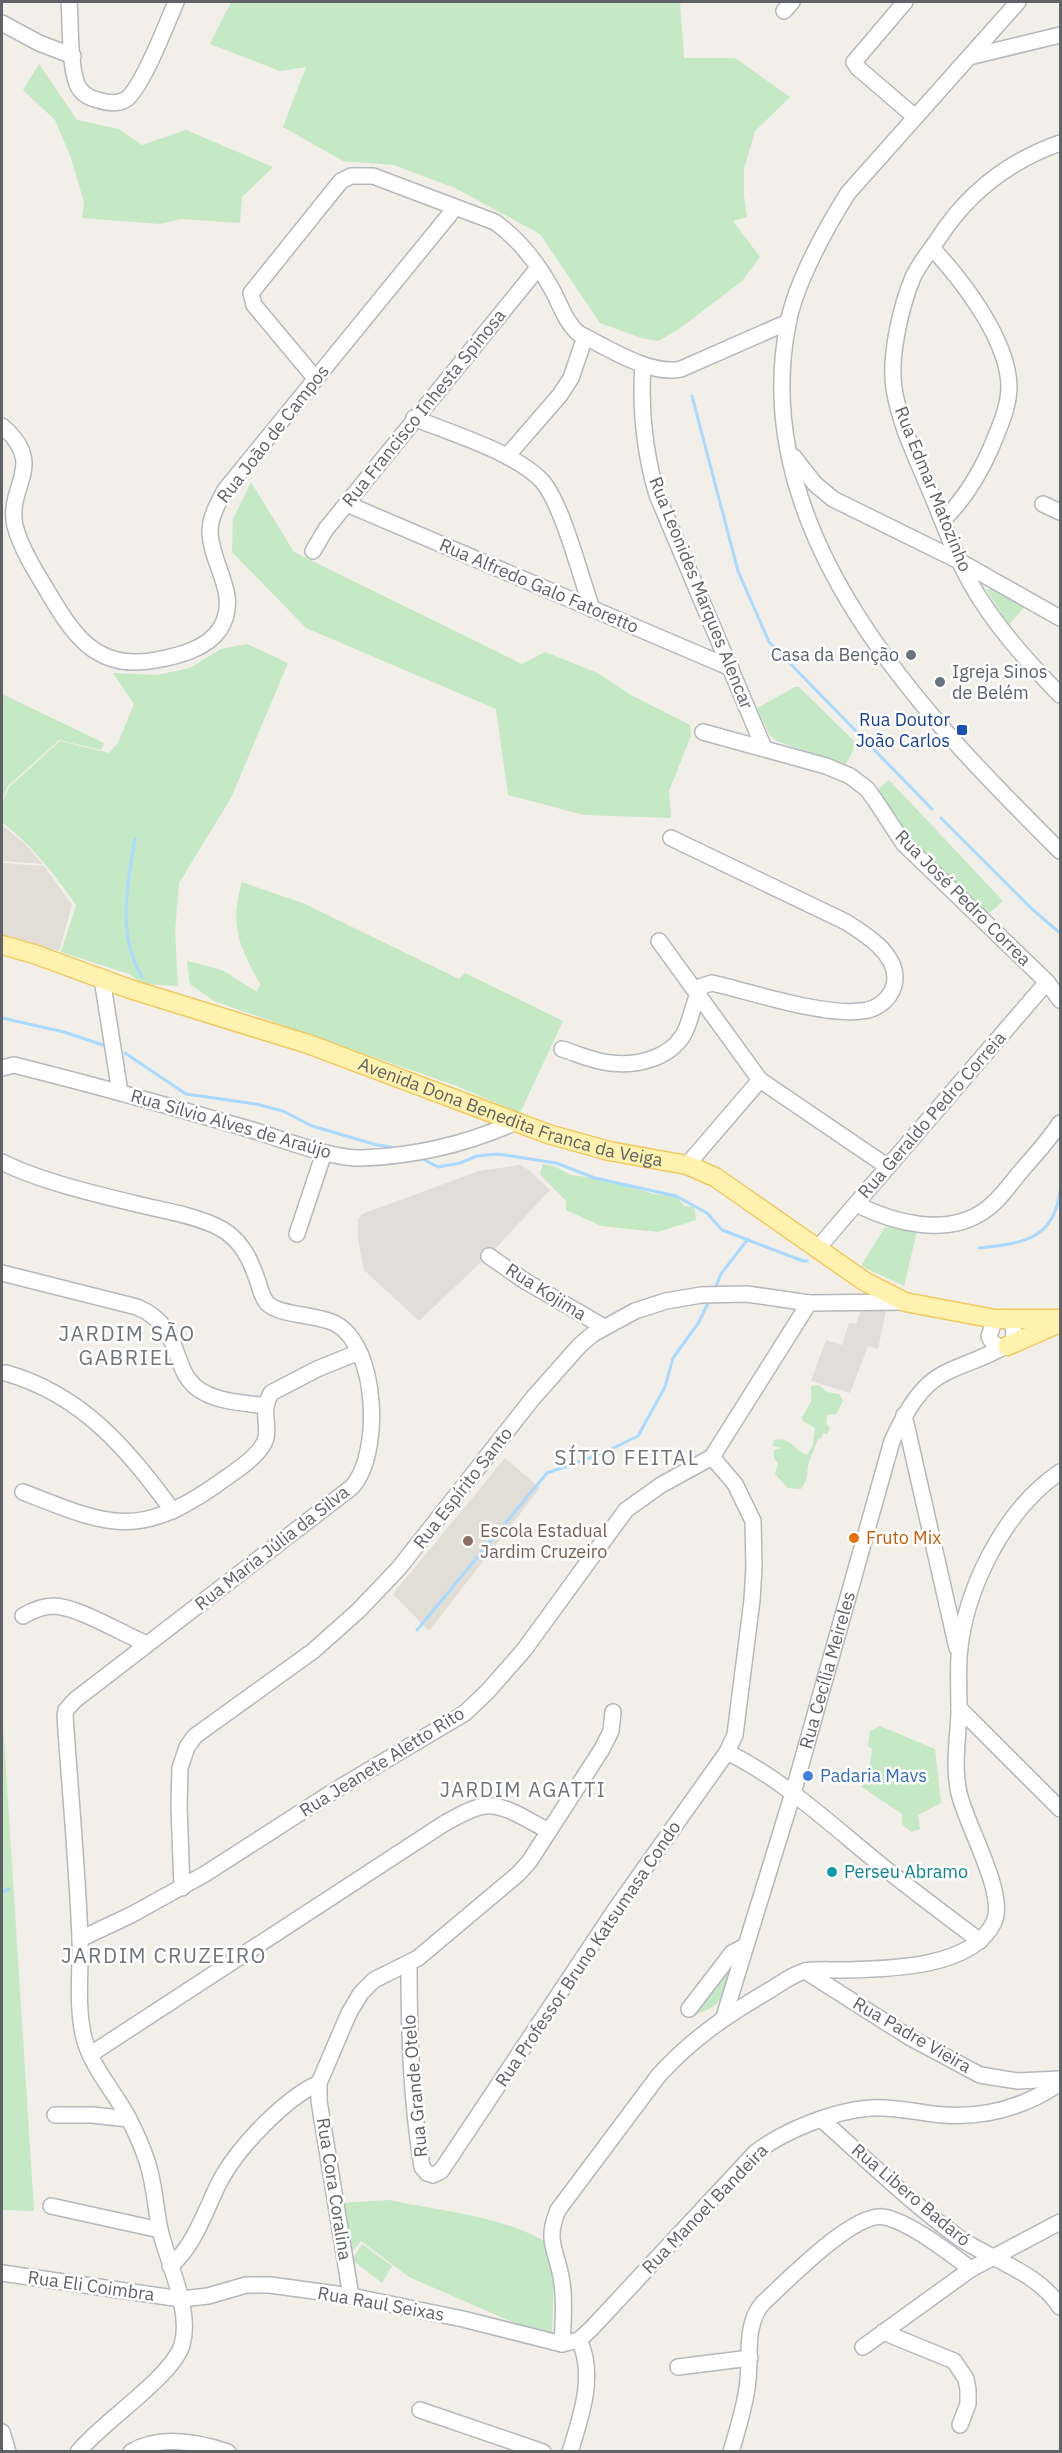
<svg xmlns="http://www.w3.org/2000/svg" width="1062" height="2453" font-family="'IBM Plex Sans',sans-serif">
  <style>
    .industrial { fill: #e0deda }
    .education { fill: #e1ded6 }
    .green { fill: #c5e8c5 }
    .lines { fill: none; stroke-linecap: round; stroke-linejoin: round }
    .stream { stroke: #aadaff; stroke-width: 3 }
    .minor-casing { stroke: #b5b8bc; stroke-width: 18 }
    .major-casing { stroke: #f2c960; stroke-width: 21 }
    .minor { stroke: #fff; stroke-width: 15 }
    .major { stroke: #fff2af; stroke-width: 18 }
    .worship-dot { fill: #6b7280; stroke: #fff; stroke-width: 2 }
    .transit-dot { fill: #1a4fb4; stroke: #fff; stroke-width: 2 }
    .food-dot { fill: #e8710a; stroke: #fff; stroke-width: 2 }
    .education-dot { fill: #8d6e63; stroke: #fff; stroke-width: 2 }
    .shop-dot { fill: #3f7fe0; stroke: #fff; stroke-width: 2 }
    .culture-dot { fill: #0f9aa8; stroke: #fff; stroke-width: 2 }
    .labels { text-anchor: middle; stroke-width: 5; stroke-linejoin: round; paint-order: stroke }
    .street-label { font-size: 18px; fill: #5f6368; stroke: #fff }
    .worship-label { font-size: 18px; fill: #5b616d; stroke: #fff; text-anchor: end }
    .transit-label { font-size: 18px; fill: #164399; stroke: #fff; text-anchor: end }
    .education-label { font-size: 18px; fill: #785e54; stroke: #fff; text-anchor: start }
    .food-label { font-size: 18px; fill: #c56008; stroke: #fff; text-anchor: start }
    .shop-label { font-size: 18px; fill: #366cbe; stroke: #fff; text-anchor: start }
    .culture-label { font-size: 18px; fill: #0d838f; stroke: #fff; text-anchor: start }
    .neighbourhood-label { font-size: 20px; letter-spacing: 1.5px; fill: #70757a; stroke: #fff }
    .quarter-label { font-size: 21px; letter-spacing: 1.5px; fill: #70757a; stroke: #fff }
  </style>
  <rect width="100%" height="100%" fill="#f1efe8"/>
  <g class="industrial">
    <path d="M520 1165 529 1170 550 1190 495 1249 419 1321 364 1270 358 1239V1219L362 1214 479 1171Z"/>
    <path d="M862 1309 886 1311 878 1349 868 1346 850 1393 811 1381 826 1340 842 1345 849 1323 856 1324Z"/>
  </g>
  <g class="education">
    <path d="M2 825 25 844 43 864 2 861Z"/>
    <path d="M2 863 44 866 72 905 59 951 2 938Z"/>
    <path d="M505 1458 540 1488 429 1631 393 1594Z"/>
  </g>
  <g class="green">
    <path d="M231 2H680L684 58H735L790 97 755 131 744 169V196L747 217 733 221 760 257 742 281 679 329 658 341 641 338 600 323 540 234 455 188 394 165 343 161 283 127 306 67 280 71 210 44Z"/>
    <path d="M39 64 77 120 119 129 142 145 186 130 273 167 242 197 240 223 181 219 160 224 82 218 84 202 70 155 55 120 23 90Z"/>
    <path d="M251 482 294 552 522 664 545 652 598 673 631 695 690 725 691 736 669 791 671 818 584 815 508 795 496 709 306 628 232 552 233 519Z"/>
    <path d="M986 589H994L1025 606 1009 625Z"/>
    <path d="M247 644 288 663 231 798 179 883 175 931 178 986 143 984 129 974 61 952 76 905C54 873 32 846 2 822V803L9 787 60 741 109 753 118 743 134 704 113 673 157 675 190 668 221 649Z"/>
    <path d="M795 687H799L856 743 846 765 776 741 769 734 757 708Z"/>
    <path d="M2 694 104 743 101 750 59 740 8 786 2 799Z"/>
    <path d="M889 780 1003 901 987 915 908 840 875 792Z"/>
    <path d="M242 882 305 904 459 979 465 973 563 1021 520 1113 454 1085 214 1001 190 984 187 961 222 970 257 992 260 984C239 945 229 926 242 882Z"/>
    <path d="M543 1164 554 1166 571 1175 610 1180 654 1194 676 1196 684 1206 694 1207 696 1220 658 1232 601 1226 566 1210V1201L540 1174Z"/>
    <path d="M885 1227 917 1231 904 1286 861 1266Z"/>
    <path d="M819 1385 827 1392 839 1394 843 1401 836 1414 827 1415 826 1424 830 1428 827 1434 823 1433 821 1438 818 1439C815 1447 812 1454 809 1462 806 1474 809 1478 801 1489L788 1488 775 1474 778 1463 774 1459V1450L781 1448 773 1446 774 1440C789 1436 794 1450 807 1455L813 1445 815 1428 803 1421 802 1417 811 1402V1386Z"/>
    <path d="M2 1708 34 2211 2 2210Z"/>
    <path d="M880 1726 935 1749 941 1803 918 1815 920 1829 911 1832 902 1824V1814L862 1787 864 1773 869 1772 872 1749 868 1746 870 1731Z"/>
    <path d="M724 1965 730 1970C723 1999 723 2005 694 2015L690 2010Z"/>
    <path d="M389 2200C440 2211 498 2215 544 2241L554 2277 552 2334 524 2327 409 2277 361 2241 349 2255 340 2203Z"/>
    <path d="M362 2244 392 2266 382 2283 352 2260Z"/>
  </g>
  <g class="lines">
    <g class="stream">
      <path d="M692 396 738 571 769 642 932 809"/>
      <path d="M941 818 1032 909 1060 933"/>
      <path d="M135 839C127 885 117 936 142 977"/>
      <path d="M2 1018 64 1032 106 1046"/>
      <path d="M125 1053 186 1094 256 1104 283 1111 312 1126 377 1145 391 1147"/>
      <path d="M419 1157 438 1167 460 1163 477 1156 498 1154 556 1163 595 1178 676 1196 707 1213 722 1230 803 1261H807"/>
      <path d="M979 1248C1021 1243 1054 1241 1060 1191"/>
      <path d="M716 1286 721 1274 748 1239"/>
      <path d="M417 1630 547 1473 601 1454 638 1436 665 1387 673 1358 699 1322 708 1303"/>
      <path d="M2 1892 9 1889"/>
    </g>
    <defs>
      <g id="minor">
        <path d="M69 2C71 26 69 62 77 84 81 94 89 98 98 100 107 103 117 104 125 100 141 91 168 21 176 2"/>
        <path d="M905 2 854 62 858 68 914 116"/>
        <path d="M1018 2 848 193C826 228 795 284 788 324 746 534 925 717 1060 851"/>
        <path d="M784 11 792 2"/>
        <path d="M2 23 39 43 73 56"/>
        <path d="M969 57 1060 35"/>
        <path d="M1060 143C1009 161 967 194 938 239 930 251 919 264 913 277 901 306 889 357 894 388 899 422 915 455 928 486 942 518 953 552 970 582 994 625 1027 661 1060 695"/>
        <path d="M932 248C963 281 1008 340 1009 386 1009 408 999 428 991 448 979 475 964 500 943 520"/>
        <path d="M643 365C640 407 645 454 657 495L764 748"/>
        <path d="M315 378 254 305 251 293 341 181 351 176H373L495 222C520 240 539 265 554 293 561 307 566 322 578 333 606 347 650 376 681 369L788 322"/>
        <path d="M414 418C450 433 515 452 542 481 562 503 581 578 592 609"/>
        <path d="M2 426C48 465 6 486 15 526 21 548 34 569 45 587 72 633 95 672 156 660 178 656 207 649 220 629 241 595 211 566 210 532 210 517 218 503 225 490L455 208"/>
        <path d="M507 456 560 395 571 378 585 337"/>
        <path d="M794 457 815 484 833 499 961 562 1060 618"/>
        <path d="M347 504 731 668"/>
        <path d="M1043 504 1060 512"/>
        <path d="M313 551 326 529 538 268"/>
        <path d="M703 732 826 766 850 776 867 789 875 800 904 844 1047 982 1060 1000"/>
        <path d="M659 941 760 1080 888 1167"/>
        <path d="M102 979 120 1092"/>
        <path d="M562 1049C578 1054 595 1062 611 1063 636 1066 667 1059 682 1037 692 1022 692 1002 702 986L712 983C752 992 822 1016 861 1011 879 1010 894 996 895 979 896 953 865 934 846 922L671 838"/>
        <path d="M2 1068 14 1065C94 1085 173 1107 252 1130 282 1139 331 1159 362 1158 415 1156 467 1144 516 1122"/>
        <path d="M2 1162C39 1181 99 1195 141 1205 166 1211 192 1215 216 1226 240 1237 250 1258 258 1282 260 1289 262 1297 267 1303 279 1316 318 1314 336 1324 378 1347 382 1454 352 1487L75 1700 66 1710 65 1716C70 1790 77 1864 80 1938 81 1971 76 2005 84 2038 92 2069 116 2093 130 2121 138 2137 146 2155 150 2172 155 2191 156 2211 160 2230 168 2264 192 2310 182 2345 172 2377 102 2422 78 2452"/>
        <path d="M687 1165 760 1080"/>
        <path d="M856 1204C894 1223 946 1237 984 1211 999 1201 1010 1184 1022 1170 1035 1155 1049 1140 1060 1123"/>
        <path d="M297 1234 324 1153"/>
        <path d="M817 1249 1047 982"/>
        <path d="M489 1256 525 1281 604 1327"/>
        <path d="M2 1273 137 1307C187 1328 168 1373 203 1392 220 1402 246 1403 266 1406"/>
        <path d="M995 1319 989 1336C992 1346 1006 1353 1012 1341 1016 1335 1013 1327 1011 1320"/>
        <path d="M6 1373C83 1395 127 1449 173 1511"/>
        <path d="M904 1415 957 1648"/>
        <path d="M23 1492C107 1525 137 1540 216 1485 232 1473 255 1460 264 1443 270 1432 264 1418 266 1406 267 1402 269 1397 271 1393L317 1369 359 1352"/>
        <path d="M23 1616C33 1610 42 1606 54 1606 79 1607 123 1634 147 1644"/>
        <path d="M959 1708 1060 1809"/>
        <path d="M727 1752C780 1778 825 1819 871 1857 906 1886 943 1913 980 1941"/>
        <path d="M182 1888 179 1806 180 1768 187 1747 195 1736 213 1723 313 1651 358 1611 399 1568 533 1398 580 1345 593 1334 635 1311 666 1301 701 1295 747 1294 809 1303 905 1302"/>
        <path d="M80 1939 131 1915 205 1874 334 1791 465 1713 488 1691 524 1650 626 1510 661 1485 712 1457 809 1303"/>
        <path d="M409 1964C409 2032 411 2100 422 2167L427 2173 433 2175 441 2171 615 1910 727 1752 735 1735 752 1600 754 1567 753 1521 735 1484 712 1457"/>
        <path d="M805 1971 909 2037 980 2075 1018 2081 1060 2079"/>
        <path d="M689 2009 732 1953 745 1946"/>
        <path id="s1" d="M724 2017 793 1793 892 1441C904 1415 920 1384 947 1372 965 1363 985 1358 1003 1347"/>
        <path d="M91 2054 445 1823C457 1817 470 1808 484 1806 505 1803 530 1822 549 1831"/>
        <path d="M319 2083V2101L351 2296"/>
        <path d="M55 2115H92L129 2119"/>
        <path d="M821 2119C866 2159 910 2202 958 2237 991 2260 1038 2272 1060 2307"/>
        <path d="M51 2206 160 2230"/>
        <path d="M170 2266C194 2247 206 2209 219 2183 237 2148 284 2099 319 2083L349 2013 361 1993 374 1980 418 1958 518 1874 529 1862 602 1749 611 1731 613 1712"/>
        <path d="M2 2273 181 2299 208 2296 246 2285H270L351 2296 463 2319 562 2344 579 2340 591 2329 755 2153C785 2130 833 2111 870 2108 894 2106 919 2113 943 2115 986 2118 1026 2106 1060 2083"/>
        <path d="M883 2332 954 2361 966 2379 968 2390V2404L960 2425"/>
        <path d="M562 2344C563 2324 565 2302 562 2283 558 2251 544 2243 558 2210L659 2075C694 2037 726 2016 770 1990 780 1984 793 1974 805 1971 816 1969 830 1970 842 1970 886 1969 972 1969 994 1922 1007 1894 966 1825 959 1793 953 1766 958 1738 959 1712 959 1694 958 1675 959 1657 964 1590 1004 1510 1060 1472"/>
        <path d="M863 2347 971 2269 1060 2222"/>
        <path d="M678 2367 750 2358"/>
        <path d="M420 2410 543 2452"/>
        <path d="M2 2432 8 2452"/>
        <path d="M131 2452C160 2434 198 2442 228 2452"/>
        <path d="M570 2452C581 2417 596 2374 579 2340"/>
        <path d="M731 2452C737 2431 744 2410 747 2388 752 2359 743 2328 762 2304 785 2283 854 2211 884 2217 910 2222 949 2253 971 2269"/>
      </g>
      <g id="major">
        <path id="s2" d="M2 945 34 954 130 989 308 1044 548 1134 609 1151 687 1165 715 1177 864 1281 905 1302 995 1319H1060"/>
        <path d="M1007 1346 1060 1323"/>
      </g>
    </defs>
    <use href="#minor" class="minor-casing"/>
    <use href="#major" class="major-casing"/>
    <use href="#minor" class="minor"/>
    <use href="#major" class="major"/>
  </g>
  <g class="worship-dot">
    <circle cx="911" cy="655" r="6"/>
    <circle cx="940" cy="682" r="6"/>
  </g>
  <rect class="transit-dot" x="956" y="724" width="12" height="12" rx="3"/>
  <circle class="food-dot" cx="854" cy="1538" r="6"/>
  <circle class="education-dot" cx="468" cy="1541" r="6"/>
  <circle class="shop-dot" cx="808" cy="1776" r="6"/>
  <circle class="culture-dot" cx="832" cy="1872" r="6"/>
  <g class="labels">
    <g class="street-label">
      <text transform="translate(424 408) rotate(-51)" y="6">Rua Francisco Inhesta Spinosa</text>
      <text transform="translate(273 434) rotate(-52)" y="6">Rua João de Campos</text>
      <text transform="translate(933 489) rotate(68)" y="6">Rua Edmar Matozinho</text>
      <text transform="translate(539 586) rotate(23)" y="6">Rua Alfredo Galo Fatoretto</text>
      <text transform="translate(701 593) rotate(68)" y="6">Rua Leonides Marques Alencar</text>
      <text transform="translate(963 898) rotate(45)" y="6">Rua José Pedro Correa</text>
      <text dy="6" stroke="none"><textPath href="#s2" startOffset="536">Avenida Dona Benedita Franca da Veiga</textPath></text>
      <text transform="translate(932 1115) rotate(-49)" y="6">Rua Geraldo Pedro Correia</text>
      <text transform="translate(231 1124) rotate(16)" y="6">Rua Sílvio Alves de Araújo</text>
      <text transform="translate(546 1292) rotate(32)" y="6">Rua Kojima</text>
      <text transform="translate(463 1488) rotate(-52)" y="6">Rua Espírito Santo</text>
      <text transform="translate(272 1548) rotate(-38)" y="6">Rua Maria Júlia da Silva</text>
      <text dy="6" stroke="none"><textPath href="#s1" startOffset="362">Rua Cecília Meireles</textPath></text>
      <text transform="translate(382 1762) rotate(-32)" y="6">Rua Jeanete Aletto Rito</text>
      <text transform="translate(588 1954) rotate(-56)" y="6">Rua Professor Bruno Katsumasa Condo</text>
      <text transform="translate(912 2035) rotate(30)" y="6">Rua Padre Vieira</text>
      <text transform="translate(415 2086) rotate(-95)" y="6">Rua Grande Otelo</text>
      <text transform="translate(334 2189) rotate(81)" y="6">Rua Cora Coralina</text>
      <text transform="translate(911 2195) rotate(40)" y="6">Rua Libero Badaró</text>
      <text transform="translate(705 2209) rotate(-46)" y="6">Rua Manoel Bandeira</text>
      <text transform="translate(91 2286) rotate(8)" y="6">Rua Eli Coimbra</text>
      <text transform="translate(381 2304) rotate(10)" y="6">Rua Raul Seixas</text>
    </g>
    <g class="worship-label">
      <text x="899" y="661">Casa da Benção</text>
      <text x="952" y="678" text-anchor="start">Igreja Sinos<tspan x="952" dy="21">de Belém</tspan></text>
    </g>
    <g class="transit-label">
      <text x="950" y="726">Rua Doutor<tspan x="950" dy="21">João Carlos</tspan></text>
    </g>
    <g class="education-label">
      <text x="480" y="1537">Escola Estadual<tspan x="480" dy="21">Jardim Cruzeiro</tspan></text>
    </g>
    <g class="food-label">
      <text x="866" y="1544">Fruto Mix</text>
    </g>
    <g class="shop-label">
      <text x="820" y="1782">Padaria Mavs</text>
    </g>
    <g class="culture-label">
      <text x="844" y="1878">Perseu Abramo</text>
    </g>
    <g class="neighbourhood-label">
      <text x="523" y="1797">JARDIM AGATTI</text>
    </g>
    <g class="quarter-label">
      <text x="127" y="1341">JARDIM SÃO<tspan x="127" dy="24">GABRIEL</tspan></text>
      <text x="627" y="1465">SÍTIO FEITAL</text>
      <text x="164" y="1963">JARDIM CRUZEIRO</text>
    </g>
  </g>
  <rect width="1062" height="2453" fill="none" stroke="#5f6368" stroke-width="6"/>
</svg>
